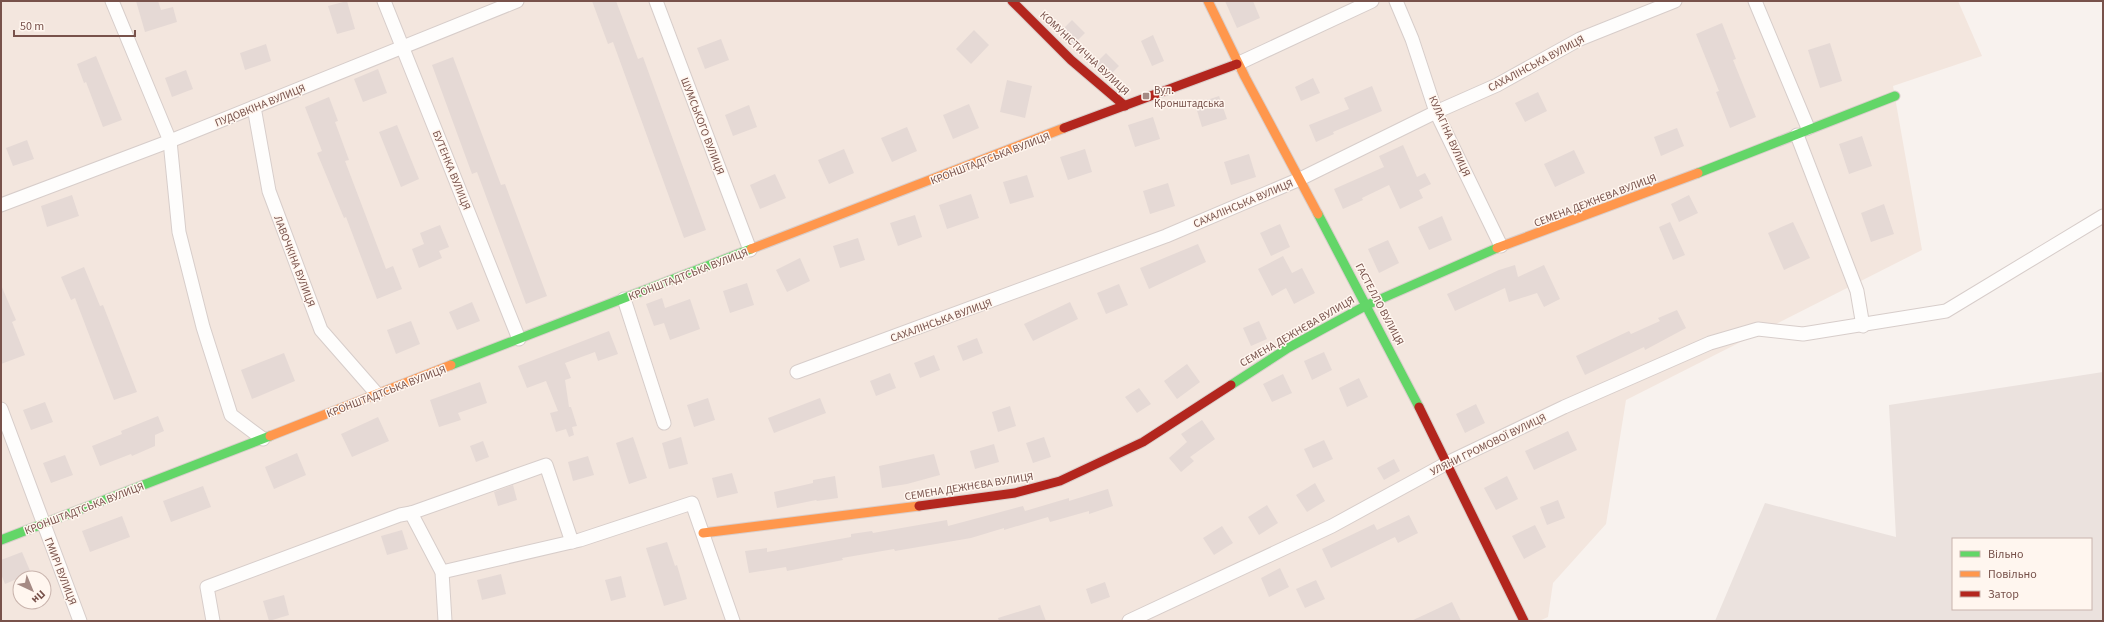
<svg xmlns="http://www.w3.org/2000/svg" width="2104" height="622" font-family="'Source Sans 3',sans-serif">
  <style>
    .residential { fill: #f3e6de; fill-rule: evenodd }
    .industrial { fill: #ebe2de; fill-rule: evenodd }
    .building { fill: #e5d9d5 }
    .lines { fill: none; stroke-linecap: round; stroke-linejoin: round }
    .street-casing { stroke: #d7cdca; stroke-width: 15 }
    .fast-casing { stroke: #d9cecb; stroke-width: 11 }
    .slow-casing { stroke: #d9cecb; stroke-width: 11 }
    .jam-casing { stroke: #d9cecb; stroke-width: 11 }
    .street { stroke: #fefdfc; stroke-width: 13 }
    .fast { stroke: #63d668; stroke-width: 9 }
    .slow { stroke: #ff974d; stroke-width: 9 }
    .jam { stroke: #b3261e; stroke-width: 9 }
    .poi-dot { fill: #a58a84; stroke: #fff6ef; stroke-width: 1.5 }
    .labels { text-anchor: middle; stroke-width: 3; stroke-linejoin: round; paint-order: stroke }
    .street-label { font-size: 11px; fill: #78524b; stroke: #fff6ef }
    .poi-label { font-size: 11px; fill: #78524b; stroke: #fff6ef; text-anchor: start }
  </style>
  <rect width="100%" height="100%" fill="#f8f2ee"/>
  <path class="residential" d="M1 1H1958L1982 56 1893 86 1922 250 1626 400 1606 524 1553 583 1548 617 1539 621H1ZM20 578H44V602H20Z"/>
  <path class="industrial" d="M2103 372V621H1715L1765 503 1896 537 1889 405ZM1953 539H2091V609H1953Z"/>
  <g class="building">
    <path d="M136 1H158L161 10 173 7 177 22 145 32Z"/>
    <path d="M347 1 355 29 337 34 328 6Z"/>
    <path d="M592 1H616L638 59 643 57 706 230 684 238 613 42 608 44Z"/>
    <path d="M1225 1H1253L1260 18 1237 28Z"/>
    <path d="M1072 20 1085 33 1072 46 1059 33Z"/>
    <path d="M1722 23 1736 59 1733 60 1756 117 1730 128 1716 92 1719 91 1696 34Z"/>
    <path d="M974 30 989 45 971 64 956 49Z"/>
    <path d="M1153 35 1164 61 1152 66 1141 41Z"/>
    <path d="M721 39 729 60 705 69 697 48Z"/>
    <path d="M1830 43 1842 81 1820 88 1808 50Z"/>
    <path d="M266 44 271 61 245 70 240 53Z"/>
    <path d="M1106 53 1119 66 1108 77 1094 65Z"/>
    <path d="M96 56 122 120 103 127 86 82 84 83 77 64Z"/>
    <path d="M453 57 501 185 505 184 547 296 526 304 477 172 472 174 432 65Z"/>
    <path d="M378 69 387 93 363 102 354 79Z"/>
    <path d="M186 70 193 89 172 97 165 78Z"/>
    <path d="M1313 78 1320 93 1301 101 1295 87Z"/>
    <path d="M1007 80 1032 86 1025 118 1000 112Z"/>
    <path d="M1372 86 1382 111 1333 132 1334 134 1316 142 1309 125 1349 109 1344 98Z"/>
    <path d="M1538 92 1547 111 1525 122 1515 103Z"/>
    <path d="M1219 96 1227 119 1202 127 1195 104Z"/>
    <path d="M329 97 338 121 335 122 349 160 345 161 386 269 393 266 402 289 377 299 346 217 344 218 317 153 322 151 305 107Z"/>
    <path d="M969 104 979 128 953 139 943 115Z"/>
    <path d="M749 105 757 127 733 136 725 115Z"/>
    <path d="M1153 117 1160 139 1135 147 1128 125Z"/>
    <path d="M397 125 419 179 401 187 379 132Z"/>
    <path d="M907 127 917 151 892 162 881 138Z"/>
    <path d="M1677 128 1684 146 1661 156 1654 137Z"/>
    <path d="M1862 136 1872 166 1849 174 1839 144Z"/>
    <path d="M27 140 34 159 13 166 6 148Z"/>
    <path d="M1403 145 1417 177 1425 173 1431 184 1419 190 1423 198 1400 209 1389 185 1362 198 1363 200 1343 209 1334 189 1384 167 1379 156Z"/>
    <path d="M844 149 854 173 829 184 818 160Z"/>
    <path d="M1085 149 1092 172 1068 180 1060 157Z"/>
    <path d="M1574 150 1585 173 1555 187 1544 164Z"/>
    <path d="M1249 154 1256 177 1231 185 1224 162Z"/>
    <path d="M775 174 786 198 760 209 750 185Z"/>
    <path d="M1027 175 1034 197 1010 204 1003 182Z"/>
    <path d="M1168 183 1175 206 1150 214 1143 191Z"/>
    <path d="M971 194 979 218 947 229 939 205Z"/>
    <path d="M72 195 79 216 47 227 41 206Z"/>
    <path d="M1689 195 1698 213 1679 222 1671 204Z"/>
    <path d="M1884 204 1894 234 1871 242 1861 213Z"/>
    <path d="M915 215 922 237 898 246 890 223Z"/>
    <path d="M1442 216 1452 240 1429 250 1418 227Z"/>
    <path d="M1670 222 1685 255 1673 260 1659 227Z"/>
    <path d="M1793 222 1810 258 1784 270 1768 233Z"/>
    <path d="M1280 224 1290 247 1271 256 1260 233Z"/>
    <path d="M440 225 449 247 439 251 442 258 419 268 412 249 424 244 420 233Z"/>
    <path d="M858 238 865 260 840 268 833 246Z"/>
    <path d="M1388 240 1399 263 1379 273 1368 249Z"/>
    <path d="M1198 244 1206 262 1149 289 1140 268Z"/>
    <path d="M1283 256 1292 273 1302 268 1315 293 1294 304 1286 288 1272 296 1258 269Z"/>
    <path d="M800 258 810 281 787 292 776 270Z"/>
    <path d="M1515 265 1518 277 1544 265 1560 299 1544 307 1537 293 1509 302 1505 288 1455 311 1447 294 1499 270Z"/>
    <path d="M84 267 100 306 103 305 137 392 114 400 75 298 71 300 61 277Z"/>
    <path d="M747 283 754 305 730 313 723 291Z"/>
    <path d="M1119 284 1128 305 1106 314 1097 293Z"/>
    <path d="M1 285 16 320 12 322 25 355 1 364Z"/>
    <path d="M662 298 665 308 690 299 700 329 670 340 664 323 654 326 646 304Z"/>
    <path d="M472 302 480 321 457 330 449 312Z"/>
    <path d="M1070 302 1078 319 1033 341 1024 324Z"/>
    <path d="M1677 310 1686 328 1645 350 1644 347 1585 375 1576 356 1629 331 1631 334 1660 321 1658 318Z"/>
    <path d="M411 321 420 344 396 354 387 330Z"/>
    <path d="M1259 321 1267 339 1251 346 1243 328Z"/>
    <path d="M609 331 618 354 598 361 595 352 565 363 571 378 565 380 569 407H571L577 426 572 427 574 435 569 437 566 429 556 432 550 413 558 411 546 381 527 388 518 366Z"/>
    <path d="M977 338 983 353 963 361 957 346Z"/>
    <path d="M1324 352 1332 370 1312 380 1304 361Z"/>
    <path d="M284 353 295 381 252 399 241 370Z"/>
    <path d="M934 355 940 370 920 378 914 363Z"/>
    <path d="M1187 364 1200 382 1177 399 1164 381Z"/>
    <path d="M890 373 896 388 876 396 870 381Z"/>
    <path d="M1283 374 1292 393 1272 402 1263 384Z"/>
    <path d="M1359 378 1368 397 1347 407 1339 388Z"/>
    <path d="M480 382 487 403 458 413 461 420 439 427 430 400Z"/>
    <path d="M1139 388 1151 404 1137 413 1125 397Z"/>
    <path d="M708 398 715 420 694 427 687 405Z"/>
    <path d="M820 398 826 413 774 433 768 418Z"/>
    <path d="M45 402 53 422 31 430 23 410Z"/>
    <path d="M1476 404 1485 423 1465 433 1456 414Z"/>
    <path d="M1010 406 1016 426 998 432 992 412Z"/>
    <path d="M158 416 164 431 155 435V446L132 456 131 454 100 466 92 446 122 434 121 431Z"/>
    <path d="M378 417 389 441 352 457 341 434Z"/>
    <path d="M1202 420 1215 439 1190 457 1194 461 1181 472 1169 458 1187 442 1181 434Z"/>
    <path d="M1568 431 1577 450 1534 470 1525 451Z"/>
    <path d="M633 437 647 478 629 484 616 443Z"/>
    <path d="M681 437 688 464 669 469 662 443Z"/>
    <path d="M1044 437 1051 457 1033 463 1026 443Z"/>
    <path d="M1324 440 1333 459 1313 468 1304 449Z"/>
    <path d="M483 441 489 457 476 462 470 446Z"/>
    <path d="M994 444 999 462 975 469 970 451Z"/>
    <path d="M297 453 306 475 274 489 265 467Z"/>
    <path d="M934 454 940 475 907 484 882 488 879 466Z"/>
    <path d="M65 455 73 475 51 483 43 463Z"/>
    <path d="M588 456 594 475 573 481 568 462Z"/>
    <path d="M1394 459 1400 471 1384 480 1377 468Z"/>
    <path d="M732 473 738 493 717 498 712 478Z"/>
    <path d="M835 476 838 498 817 501 816 500 777 508 774 492 813 483V480Z"/>
    <path d="M1507 476 1518 499 1496 510 1484 488Z"/>
    <path d="M1315 483 1325 501 1307 512 1296 495Z"/>
    <path d="M513 485 517 500 498 506 494 492Z"/>
    <path d="M203 486 211 507 171 522 163 501Z"/>
    <path d="M1108 489 1113 506 1089 514V511L1050 522 1048 517 1004 530V528L971 538 895 551 894 549 842 558 843 560 787 571 786 567 749 573 745 551 767 548V552L851 537V534L872 531 873 533 947 520 948 526 1023 506 1025 511 1069 498V501Z"/>
    <path d="M1558 500 1565 518 1547 525 1540 507Z"/>
    <path d="M1267 505 1278 523 1259 535 1248 517Z"/>
    <path d="M1409 515 1418 533 1398 543 1395 537 1331 568 1322 549 1374 524 1377 530Z"/>
    <path d="M122 516 130 537 90 552 82 531Z"/>
    <path d="M1535 525 1546 547 1524 559 1512 536Z"/>
    <path d="M1222 526 1233 543 1214 555 1203 538Z"/>
    <path d="M402 530 408 549 387 555 381 536Z"/>
    <path d="M667 542 675 566 677 565 687 599 664 606 646 548Z"/>
    <path d="M22 552 31 573 5 584 1 574V560Z"/>
    <path d="M1280 568 1289 587 1269 597 1261 578Z"/>
    <path d="M501 574 506 594 482 600 477 580Z"/>
    <path d="M621 576 626 597 611 601 605 580Z"/>
    <path d="M1316 580 1325 599 1305 608 1296 589Z"/>
    <path d="M1105 582 1110 597 1091 604 1086 589Z"/>
    <path d="M284 595 289 615 269 621 263 601Z"/>
    <path d="M1452 602 1461 621H1411Z"/>
    <path d="M1040 605 1046 621H999L998 618Z"/>
  </g>
  <g class="lines">
    <defs>
      <g id="street">
        <path d="M112 1 170 141 179 232 203 327 231 415 263 439"/>
        <path d="M384 1 519 339"/>
        <path d="M656 1 750 250"/>
        <path d="M1396 1 1412 39 1436 112 1501 246"/>
        <path d="M1755 1 1808 128"/>
        <path d="M1237 64 1372 1"/>
        <path d="M254 107 269 191 321 330 377 394"/>
        <path d="M1797 135 1857 291 1863 326"/>
        <path d="M1 205 170 141 517 1"/>
        <path d="M624 299 664 423"/>
        <path d="M797 372 1166 236 1300 179 1436 112 1497 85 1580 39 1675 1"/>
        <path d="M1 409 80 621"/>
        <path d="M411 513 546 465 572 542"/>
        <path d="M442 572 580 540 692 503 733 621"/>
        <path d="M213 621 207 587 400 515 411 513 442 572 445 621"/>
        <path d="M1129 621 1332 526 1449 462 1564 407 1710 343 1758 329 1803 334 1946 311 2103 216"/>
      </g>
      <g id="fast">
        <path d="M1698 173 1895 96"/>
        <path d="M1318 214 1419 407"/>
        <path d="M451 365 751 249"/>
        <path d="M1231 385 1288 348 1367 305 1497 248"/>
        <path d="M1 540 270 436"/>
      </g>
      <g id="slow">
        <path d="M1208 1 1245 77 1318 214"/>
        <path d="M1497 248 1698 173"/>
        <path d="M751 249 1064 128"/>
        <path d="M270 436 451 365"/>
        <path d="M703 533 919 506"/>
      </g>
      <g id="jam">
        <path d="M1012 1 1071 60 1125 106"/>
        <path d="M1064 128 1237 64"/>
        <path d="M1419 407 1524 621"/>
        <path d="M919 506 1015 493 1060 481 1143 442 1231 385"/>
      </g>
    </defs>
    <use href="#street" class="street-casing"/>
    <use href="#fast" class="fast-casing"/>
    <use href="#slow" class="slow-casing"/>
    <use href="#jam" class="jam-casing"/>
    <use href="#street" class="street"/>
    <use href="#fast" class="fast"/>
    <use href="#slow" class="slow"/>
    <use href="#jam" class="jam"/>
  </g>
  <rect class="poi-dot" x="1142" y="92" width="8" height="8" rx="2"/>
  <g class="labels">
    <g class="street-label">
      <text transform="translate(1085 53) rotate(43)" y="4">КОМУНІСТИЧНА ВУЛИЦЯ</text>
      <text transform="translate(1536 63) rotate(-28)" y="4">САХАЛІНСЬКА ВУЛИЦЯ</text>
      <text transform="translate(260 105) rotate(-22)" y="4">ПУДОВКІНА ВУЛИЦЯ</text>
      <text transform="translate(703 126) rotate(69)" y="4">ШУМСЬКОГО ВУЛИЦЯ</text>
      <text transform="translate(1450 136) rotate(66)" y="4">КУЛАГІНА ВУЛИЦЯ</text>
      <text transform="translate(990 158) rotate(-21)" y="4">КРОНШТАДТСЬКА ВУЛИЦЯ</text>
      <text transform="translate(452 170) rotate(68)" y="4">БУТЕНКА ВУЛИЦЯ</text>
      <text transform="translate(1595 200) rotate(-21)" y="4">СЕМЕНА ДЕЖНЄВА ВУЛИЦЯ</text>
      <text transform="translate(1243 203) rotate(-23)" y="4">САХАЛІНСЬКА ВУЛИЦЯ</text>
      <text transform="translate(295 261) rotate(69)" y="4">ЛАВОЧКІНА ВУЛИЦЯ</text>
      <text transform="translate(688 274) rotate(-21)" y="4">КРОНШТАДТСЬКА ВУЛИЦЯ</text>
      <text transform="translate(1380 304) rotate(62)" y="4">ГАСТЕЛЛО ВУЛИЦЯ</text>
      <text transform="translate(941 320) rotate(-20)" y="4">САХАЛІНСЬКА ВУЛИЦЯ</text>
      <text transform="translate(1297 331) rotate(-30)" y="4">СЕМЕНА ДЕЖНЄВА ВУЛИЦЯ</text>
      <text transform="translate(386 391) rotate(-21)" y="4">КРОНШТАДТСЬКА ВУЛИЦЯ</text>
      <text transform="translate(1488 444) rotate(-26)" y="4">УЛЯНИ ГРОМОВОЇ ВУЛИЦЯ</text>
      <text transform="translate(969 486) rotate(-9)" y="4">СЕМЕНА ДЕЖНЄВА ВУЛИЦЯ</text>
      <text transform="translate(84 508) rotate(-21)" y="4">КРОНШТАДТСЬКА ВУЛИЦЯ</text>
      <text transform="translate(61 571) rotate(69)" y="4">ГМИРІ ВУЛИЦЯ</text>
    </g>
    <g class="poi-label">
      <text x="1154" y="94">Вул.<tspan x="1154" dy="13">Кронштадська</tspan></text>
    </g>
  </g>
  <rect width="2104" height="622" fill="none" stroke="#78524b" stroke-width="4"/>
  <rect x="1952" y="538" width="140" height="72" fill="#fff6ef" stroke="#c9b4ad"/>
  <rect x="1960" y="551" width="20" height="6" fill="#63d668" stroke="#c9b4ad"/>
  <text x="1988" y="558" font-size="12" fill="#78524b">Вільно</text>
  <rect x="1960" y="571" width="20" height="6" fill="#ff974d" stroke="#c9b4ad"/>
  <text x="1988" y="578" font-size="12" fill="#78524b">Повільно</text>
  <rect x="1960" y="591" width="20" height="6" fill="#b3261e" stroke="#c9b4ad"/>
  <text x="1988" y="598" font-size="12" fill="#78524b">Затор</text>
  <g transform="translate(32 590) rotate(136)"><circle r="19" fill="#fff6ef" stroke="#c9b4ad"/>
  <path d="M0-3L7 15L0 10L-7 15Z" fill="#a58a84"/>
  <text y="-6" font-size="11" font-weight="bold" text-anchor="middle" fill="#78524b">Пн</text>
  </g>
  <path d="M14 30v6h121v-6" fill="none" stroke="#78524b" stroke-width="2"/>
  <text x="20" y="30" font-size="12" fill="#78524b" stroke="#fff6ef" stroke-width="3" paint-order="stroke">50 m</text>
</svg>
